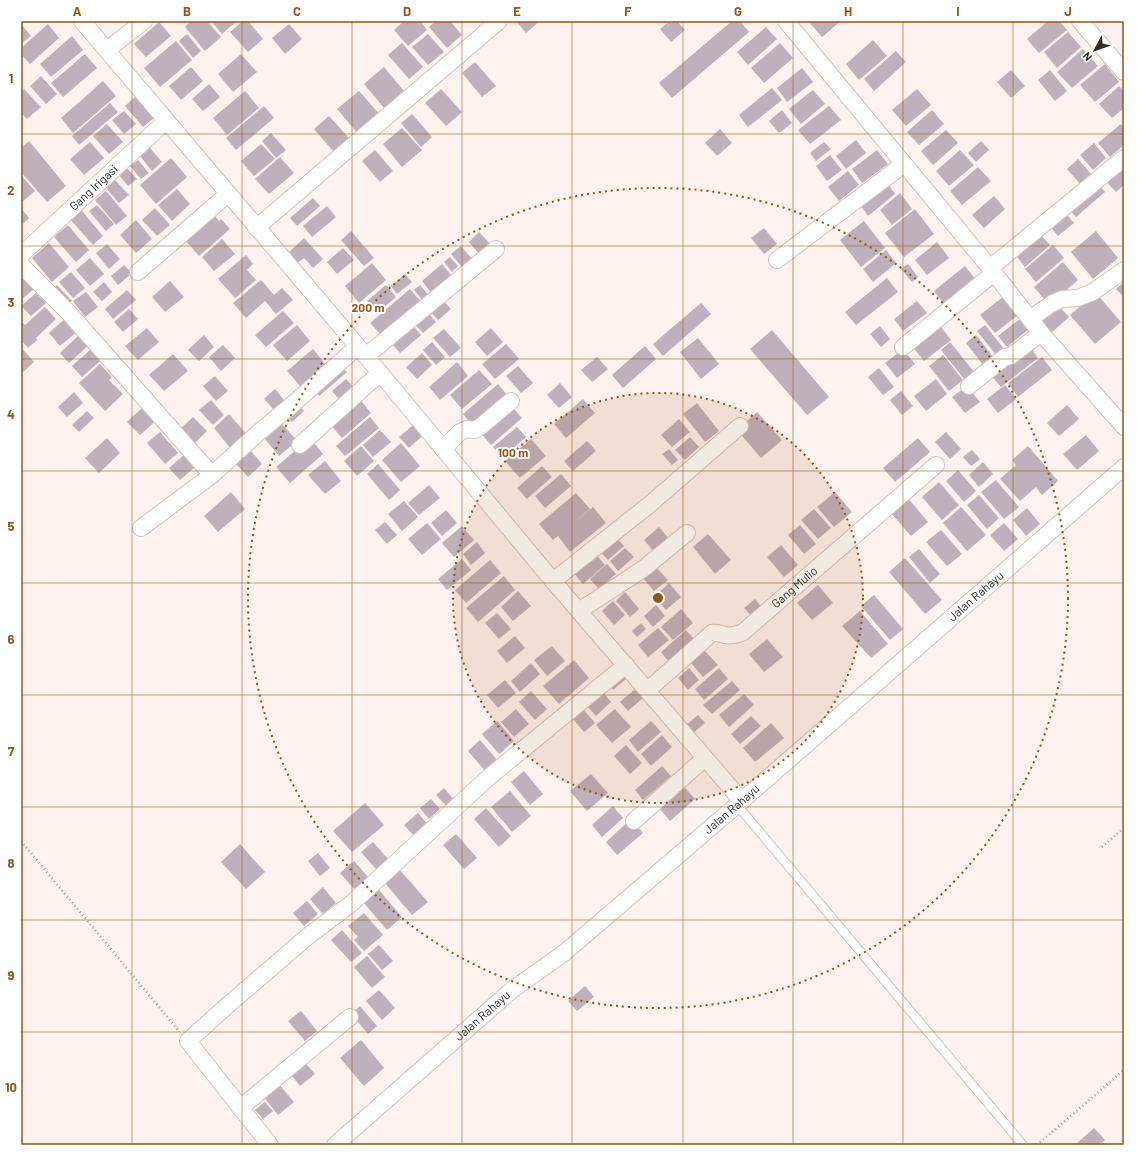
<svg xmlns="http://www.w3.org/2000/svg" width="1145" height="1166" font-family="Barlow,sans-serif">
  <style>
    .building { fill: #bfb1bb }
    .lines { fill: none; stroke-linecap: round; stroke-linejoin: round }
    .service-casing { stroke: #d4c2bc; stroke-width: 10 }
    .minor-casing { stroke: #d4c2bc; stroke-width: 18 }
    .path { stroke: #a49b97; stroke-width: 2.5; stroke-dasharray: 1 3; stroke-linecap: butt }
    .service { stroke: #fff; stroke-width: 8 }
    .minor { stroke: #fff; stroke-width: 16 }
    .grid { fill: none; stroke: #925518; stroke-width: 1; stroke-opacity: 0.55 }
    .ring { fill: none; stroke: #925518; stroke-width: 2; stroke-dasharray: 2 4 }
    .labels { text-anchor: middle; stroke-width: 4; stroke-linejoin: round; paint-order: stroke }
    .street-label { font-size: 12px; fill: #332c29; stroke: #fff }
    .centre { fill: #925518; stroke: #fff; stroke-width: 2 }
    .ring-label { font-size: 12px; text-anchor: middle; font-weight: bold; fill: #925518; stroke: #fff; stroke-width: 4; stroke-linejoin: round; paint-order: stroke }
    .neatline { fill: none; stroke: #925518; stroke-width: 1.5 }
    .grid-label { font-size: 13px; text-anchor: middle; font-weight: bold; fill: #925518 }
  </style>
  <rect width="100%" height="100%" fill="#fef3ef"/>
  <g class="building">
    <path d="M191 21H207L221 37 205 51 185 27Z"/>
    <path d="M211 21H237L222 34Z"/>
    <path d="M243 21H248L263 39 248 52 230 32Z"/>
    <path d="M404 21H420L427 30 408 46 394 30Z"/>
    <path d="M436 21H450L462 35 447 48 429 27Z"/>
    <path d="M516 21H540L526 33Z"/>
    <path d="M670 21H677L685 30 671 42 660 29Z"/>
    <path d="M732 21H740L749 32 672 98 659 83Z"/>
    <path d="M811 21H841L822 37 810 23Z"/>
    <path d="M1048 21H1059L1067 30 1039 53 1027 39Z"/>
    <path d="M159 22 171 36 146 57 134 44Z"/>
    <path d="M21 24 31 36 21 44Z"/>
    <path d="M48 24 59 38 30 64 21 54V48Z"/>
    <path d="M289 24 302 39 285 54 272 38Z"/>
    <path d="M766 27 777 39 748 65 737 52Z"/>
    <path d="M1068 32 1081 47 1057 68 1044 52Z"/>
    <path d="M187 34 201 51 193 58 179 41Z"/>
    <path d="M428 34 444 52 428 65 412 47Z"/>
    <path d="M72 36 83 50 51 77 40 64Z"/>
    <path d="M873 40 887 56 859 80 846 64Z"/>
    <path d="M176 41 192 60 160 87 144 68Z"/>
    <path d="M402 43 423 67 409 79 388 55Z"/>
    <path d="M780 43 793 58 764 83 751 68Z"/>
    <path d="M1083 49 1098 66 1072 88 1057 72Z"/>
    <path d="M896 51 906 62 874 91 864 79Z"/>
    <path d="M85 54 97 68 63 97 51 83Z"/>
    <path d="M241 54 257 72 233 92 218 74Z"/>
    <path d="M475 62 496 86 482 97 462 73Z"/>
    <path d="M1105 64 1119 82 1095 102 1080 85Z"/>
    <path d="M191 67 203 81 181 100 169 86Z"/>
    <path d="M384 67 404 91 384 108 364 84Z"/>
    <path d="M802 68 813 82 787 102 777 88Z"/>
    <path d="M1011 70 1025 86 1011 98 997 82Z"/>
    <path d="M1050 70 1067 91 1055 101 1038 80Z"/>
    <path d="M41 76 57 94 46 104 30 86Z"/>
    <path d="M103 81 116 96 73 133 61 118Z"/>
    <path d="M209 84 220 97 203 111 192 99Z"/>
    <path d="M1119 86 1124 91V108L1112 118 1099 104Z"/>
    <path d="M772 88 782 100 748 127 739 115Z"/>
    <path d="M24 89 41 107 27 119 21 113V92Z"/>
    <path d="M441 89 462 112 446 126 425 103Z"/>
    <path d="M917 89 931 105 906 126 892 110Z"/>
    <path d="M813 90 825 104 801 124 789 109Z"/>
    <path d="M245 91 259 108 227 135 213 118Z"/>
    <path d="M359 91 381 116 359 135 337 109Z"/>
    <path d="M136 96 154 118 143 127 125 106Z"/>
    <path d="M110 103 118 112 79 145 72 136Z"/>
    <path d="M264 106 274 118 236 150 226 138Z"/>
    <path d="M829 106 841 120 810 144 798 130Z"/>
    <path d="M782 110 792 123 779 133 769 121Z"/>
    <path d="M932 110 944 124 919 145 907 132Z"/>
    <path d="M124 111 136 124 124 134 112 120Z"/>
    <path d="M412 114 432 137 421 147 401 123Z"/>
    <path d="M329 116 349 138 333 151 314 129Z"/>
    <path d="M107 124 123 142 109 154 93 136Z"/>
    <path d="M1121 124 1124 128V145L1110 157 1098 143Z"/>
    <path d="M402 128 422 150 402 167 383 144Z"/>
    <path d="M720 129 732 143 717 156 705 143Z"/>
    <path d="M946 130 958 143 933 165 921 151Z"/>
    <path d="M271 133 286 150 276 158 262 141Z"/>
    <path d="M856 140 866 153 846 169 836 156Z"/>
    <path d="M29 141 66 186 47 202 21 172V148Z"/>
    <path d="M981 141 989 150 976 162 968 153Z"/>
    <path d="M90 142 104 158 84 175 70 159Z"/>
    <path d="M824 142 831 149 816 161 810 153Z"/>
    <path d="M1094 143 1106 158 1093 170 1080 155Z"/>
    <path d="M261 144 275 159 254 176 241 161Z"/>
    <path d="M150 148 162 162 152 171 140 156Z"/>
    <path d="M375 150 393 171 380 182 362 161Z"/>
    <path d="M877 150 888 164 862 183 852 169Z"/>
    <path d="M960 150 974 165 949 186 936 171Z"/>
    <path d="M830 155 842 170 827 181 816 166Z"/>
    <path d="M280 157 294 173 269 194 255 179Z"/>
    <path d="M171 158 187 177 156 204 140 185Z"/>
    <path d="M1078 159 1091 174 1080 184 1067 169Z"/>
    <path d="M138 160 149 173 141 179 130 166Z"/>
    <path d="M1124 160V185L1116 192 1103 178Z"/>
    <path d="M125 166 137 179 128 186 117 173Z"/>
    <path d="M978 167 991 181 962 205 950 191Z"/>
    <path d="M848 171 859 185 839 201 828 187Z"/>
    <path d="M21 175 35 191 21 203Z"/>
    <path d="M115 180 129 195 119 203 106 188Z"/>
    <path d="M885 180 895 194 868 216 858 202Z"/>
    <path d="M1097 183 1105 192 1076 217 1068 208Z"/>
    <path d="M177 189 190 204 172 221 158 205Z"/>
    <path d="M106 191 127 216 116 225 95 200Z"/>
    <path d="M900 193 912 209 892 225 880 210Z"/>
    <path d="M994 196 1005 209 984 228 972 215Z"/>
    <path d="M313 198 320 206 297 226 290 218Z"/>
    <path d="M97 205 114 224 106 231 89 211Z"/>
    <path d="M327 206 336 217 312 237 303 226Z"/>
    <path d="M21 208 29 218 22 225 21 223Z"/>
    <path d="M155 208 170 225 157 236 142 220Z"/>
    <path d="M915 209 934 234 904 257 885 233Z"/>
    <path d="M81 210 103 236 93 245 70 219Z"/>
    <path d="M1063 210 1074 223 1058 236 1048 224Z"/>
    <path d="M215 216 219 221 221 219 230 229 199 256 186 241Z"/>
    <path d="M136 220 152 239 136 253 120 235Z"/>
    <path d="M864 221 885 248 861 267 840 240Z"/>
    <path d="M68 225 89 250 76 262 54 237Z"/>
    <path d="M764 228 777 244 764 254 751 238Z"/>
    <path d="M351 231 374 258 364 266 341 240Z"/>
    <path d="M1096 231 1118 258 1093 279 1071 252Z"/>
    <path d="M479 232 492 246 481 256 469 242Z"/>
    <path d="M1038 232 1050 245 1025 267 1014 253Z"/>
    <path d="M304 238 323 259 313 268 304 258 295 265 286 255Z"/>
    <path d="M222 239 235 254 214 271 202 257Z"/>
    <path d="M937 242 949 258 927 275 915 260Z"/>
    <path d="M49 243 69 267 52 282 32 258Z"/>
    <path d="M107 244 120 259 109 269 96 253Z"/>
    <path d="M1053 245 1064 258 1036 282 1025 269Z"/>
    <path d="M461 246 472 259 462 267 451 254Z"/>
    <path d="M343 248 354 260 337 274 327 262Z"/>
    <path d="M886 250 896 263 873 282 863 269Z"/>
    <path d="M246 255 253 264 247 270 256 280 235 298 218 279Z"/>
    <path d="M450 257 458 266 452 272 444 262Z"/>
    <path d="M90 258 104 274 90 286 76 270Z"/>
    <path d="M1063 262 1078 280 1049 305 1034 287Z"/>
    <path d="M372 263 386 280 359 303 345 286Z"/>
    <path d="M442 264 452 276 432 294 422 281Z"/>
    <path d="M908 264 918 277 912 282 901 269Z"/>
    <path d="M124 265 132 273 118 285 111 276Z"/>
    <path d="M965 266 976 280 945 305 934 291Z"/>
    <path d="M71 272 85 288 73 298 59 282Z"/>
    <path d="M405 274 412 282 397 294 391 286Z"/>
    <path d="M21 275 34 289 21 300Z"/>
    <path d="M887 278 898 292 856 325 845 312Z"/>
    <path d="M261 280 274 295 282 288 293 300 276 314 265 301 246 318 233 303Z"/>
    <path d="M170 281 184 297 165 312 152 297Z"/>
    <path d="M104 282 112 292 102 301 93 292Z"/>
    <path d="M1124 282V297L1116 289Z"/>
    <path d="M57 285 72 301 66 307 51 291Z"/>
    <path d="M386 285 396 297 377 313 367 301Z"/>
    <path d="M420 285 430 297 424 302 414 290Z"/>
    <path d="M410 289 421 302 382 336 370 323Z"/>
    <path d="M127 290 136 300 113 319 105 309Z"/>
    <path d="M86 292 98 307 85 317 73 301Z"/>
    <path d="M36 293 46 303 31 316 21 306Z"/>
    <path d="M1096 293 1121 322 1095 344 1070 315Z"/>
    <path d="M440 297 451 309 438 320 427 308Z"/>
    <path d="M1003 297 1017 316 995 333 980 315Z"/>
    <path d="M917 301 927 313 903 331 894 319Z"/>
    <path d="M701 303 711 314 663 356 653 344Z"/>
    <path d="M1057 304 1069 317 1049 335 1037 321Z"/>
    <path d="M45 307 56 319 36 338 37 340 28 348 21 340V324L23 323 25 325Z"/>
    <path d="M129 309 138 319 123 332 114 322Z"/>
    <path d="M424 309 436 322 423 333 411 320Z"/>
    <path d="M283 311 294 323 266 347 255 335Z"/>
    <path d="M66 318 78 331 60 346 49 333Z"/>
    <path d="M1021 318 1029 329 1007 347 998 336Z"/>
    <path d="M409 321 421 335 400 353 388 339Z"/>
    <path d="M938 323 951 340 924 361 911 345Z"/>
    <path d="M297 325 310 341 287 361 273 345Z"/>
    <path d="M985 325 1004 349 996 355 977 331Z"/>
    <path d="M880 326 890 339 881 347 870 334Z"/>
    <path d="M147 328 159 342 138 360 125 346Z"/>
    <path d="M491 328 503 342 487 356 475 342Z"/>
    <path d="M444 329 461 348 450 357 433 338Z"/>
    <path d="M772 330 829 397 807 415 750 349Z"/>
    <path d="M79 335 89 345 69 363 60 353Z"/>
    <path d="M204 335 214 347 199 361 188 350Z"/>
    <path d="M976 335 994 358 984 366 966 343Z"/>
    <path d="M698 338 719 364 701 379 680 352Z"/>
    <path d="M432 342 445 357 436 365 423 350Z"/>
    <path d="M950 342 974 372 965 380 941 350Z"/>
    <path d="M506 344 519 359 495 379 482 364Z"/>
    <path d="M1028 344 1038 358 1001 387 990 374Z"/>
    <path d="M223 345 235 358 221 371 209 357Z"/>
    <path d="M645 346 656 359 623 388 612 375Z"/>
    <path d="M21 347 34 362 22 373 21 372Z"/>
    <path d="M313 349 326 365 301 387 287 371Z"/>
    <path d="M903 349 915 364 897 378 885 363Z"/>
    <path d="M90 350 100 361 82 377 72 366Z"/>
    <path d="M422 353 432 365 417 379 406 367Z"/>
    <path d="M173 354 188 371 164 391 149 375Z"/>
    <path d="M943 355 963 380 949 391 929 366Z"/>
    <path d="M597 357 608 369 592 382 581 370Z"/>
    <path d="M1042 357 1052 370 1018 397 1008 383Z"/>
    <path d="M457 362 468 376 440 400 429 387Z"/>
    <path d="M100 364 112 377 109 380 123 394 105 411 79 383Z"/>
    <path d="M341 366 347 372 319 396 314 390Z"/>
    <path d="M518 366 533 383 521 393 506 376Z"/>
    <path d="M879 368 894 387 883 395 868 377Z"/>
    <path d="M479 370 492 384 462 409 450 395Z"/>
    <path d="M215 376 228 391 216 401 203 386Z"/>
    <path d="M346 379 355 389 341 401 332 391Z"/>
    <path d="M936 379 947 394 926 411 914 396Z"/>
    <path d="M560 383 572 397 559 408 547 395Z"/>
    <path d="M498 384 507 395 472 425 463 414Z"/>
    <path d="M1005 385 1016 399 998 413 987 399Z"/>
    <path d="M967 386 980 402 965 413 952 397Z"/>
    <path d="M275 389 288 405 278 414 264 399Z"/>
    <path d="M901 391 913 406 902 415 890 400Z"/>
    <path d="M74 392 83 403 67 417 58 407Z"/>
    <path d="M358 397 371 413 342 438 329 423Z"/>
    <path d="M583 399 595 413 566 438 554 424Z"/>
    <path d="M211 400 224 415 213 425 199 410Z"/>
    <path d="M509 403 522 418 491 445 478 430Z"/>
    <path d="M697 403 719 431 705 442 683 414Z"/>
    <path d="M299 405 304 411 292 422 287 416Z"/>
    <path d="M1067 405 1079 419 1059 436 1047 423Z"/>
    <path d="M144 406 157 420 140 435 127 422Z"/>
    <path d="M87 411 94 418 79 432 72 425Z"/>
    <path d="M757 412 782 440 761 458 737 430Z"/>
    <path d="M229 414 247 435 231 449 214 428Z"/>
    <path d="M193 417 207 431 192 446 178 431Z"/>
    <path d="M370 417 379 428 345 456 336 446Z"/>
    <path d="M679 419 690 432 672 447 661 435Z"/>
    <path d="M418 421 427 432 409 448 399 437Z"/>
    <path d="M282 424 297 441 279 456 265 439Z"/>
    <path d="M517 427 526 437 502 458 493 447Z"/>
    <path d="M380 430 391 442 373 457 363 445Z"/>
    <path d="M160 432 178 453 165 464 147 443Z"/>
    <path d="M946 432 961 449 950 459 935 442Z"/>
    <path d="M1086 435 1099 451 1077 470 1063 454Z"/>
    <path d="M690 437 699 447 685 460 675 450Z"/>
    <path d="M107 438 120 453 99 473 85 458Z"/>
    <path d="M310 438 323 454 290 483 276 467Z"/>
    <path d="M918 438 930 452 895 482 883 468Z"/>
    <path d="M531 439 546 456 520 478 505 461Z"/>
    <path d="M587 441 596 451 573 471 564 461Z"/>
    <path d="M401 443 420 466 401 482 382 460Z"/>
    <path d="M361 446 374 461 357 476 344 461Z"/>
    <path d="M1028 446 1058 481 1042 495 1036 487 1020 501 1000 479 1016 465 1012 460Z"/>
    <path d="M669 449 678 460 672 465 662 454Z"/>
    <path d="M972 450 980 459 971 466 963 457Z"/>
    <path d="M251 451 262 464 248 477 236 464Z"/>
    <path d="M185 454 195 467 180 480 169 468Z"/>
    <path d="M325 461 341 481 325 494 308 475Z"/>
    <path d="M983 462 993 474 979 487 969 475Z"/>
    <path d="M378 464 400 490 389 500 367 474Z"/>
    <path d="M542 466 552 477 527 499 517 488Z"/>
    <path d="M958 470 976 491 964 502 946 481Z"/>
    <path d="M561 474 571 486 545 508 535 496Z"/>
    <path d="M996 480 1019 507 1004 519 981 492Z"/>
    <path d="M939 482 959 505 942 520 922 497Z"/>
    <path d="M429 485 440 498 419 515 408 503Z"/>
    <path d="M231 492 245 509 218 532 204 516Z"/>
    <path d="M835 492 852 512 834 527 817 507Z"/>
    <path d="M576 493 590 509 571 525 593 507 606 523 570 552 558 536 553 540 539 524Z"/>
    <path d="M979 495 999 518 987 529 967 505Z"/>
    <path d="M907 497 928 522 911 536 890 512Z"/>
    <path d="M404 501 418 517 402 531 388 514Z"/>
    <path d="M961 507 986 535 967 551 943 523Z"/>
    <path d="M1027 508 1040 524 1026 536 1013 520Z"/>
    <path d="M814 509 831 528 818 539 801 520Z"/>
    <path d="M446 510 457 523 442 536 431 523Z"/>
    <path d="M385 522 397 535 387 544 375 530Z"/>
    <path d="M427 523 441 539 422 555 408 539Z"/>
    <path d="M1004 523 1018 539 1004 551 990 535Z"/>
    <path d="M800 525 816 544 804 554 788 535Z"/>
    <path d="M462 526 474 540 454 557 442 543Z"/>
    <path d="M659 527 670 540 655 553 644 540Z"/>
    <path d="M941 530 962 554 947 566 926 542Z"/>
    <path d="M708 534 731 560 715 574 693 547Z"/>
    <path d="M614 535 624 546 608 560 598 549Z"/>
    <path d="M477 542 485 553 471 565 463 554Z"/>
    <path d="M781 545 798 565 784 577 767 557Z"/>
    <path d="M625 548 634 557 618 571 610 561Z"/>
    <path d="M919 549 940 574 930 583 909 557Z"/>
    <path d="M594 552 605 565 583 584 572 571Z"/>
    <path d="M905 558 942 600 925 614 889 572Z"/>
    <path d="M462 559 471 570 447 590 438 579Z"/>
    <path d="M490 560 501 573 466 603 455 590Z"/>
    <path d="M607 564 616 574 599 589 590 579Z"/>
    <path d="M656 567 668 580 654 591 643 578Z"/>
    <path d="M504 576 515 590 478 622 466 608Z"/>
    <path d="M669 583 681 597 666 610 655 596Z"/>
    <path d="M818 585 833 603 812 620 797 603Z"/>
    <path d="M518 591 531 606 513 621 501 607Z"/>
    <path d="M625 592 639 609 630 617 616 601Z"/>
    <path d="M874 595 903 629 890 640 861 606Z"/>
    <path d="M755 599 763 609 753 618 744 608Z"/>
    <path d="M613 601 625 615 614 625 602 611Z"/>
    <path d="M656 605 665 616 653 627 644 616Z"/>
    <path d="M681 609 693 623 673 640 661 627Z"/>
    <path d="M860 611 888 644 871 658 842 626Z"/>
    <path d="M497 613 511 629 499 639 485 623Z"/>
    <path d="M641 623 646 629 637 637 632 631Z"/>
    <path d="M658 628 669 640 648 657 638 645Z"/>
    <path d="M686 630 696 641 670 663 661 652Z"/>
    <path d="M515 636 525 648 507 663 497 651Z"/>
    <path d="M767 639 783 657 764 672 749 654Z"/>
    <path d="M552 646 565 661 547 676 534 660Z"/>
    <path d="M705 651 718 665 703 677 691 663Z"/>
    <path d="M574 660 589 678 559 704 543 686Z"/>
    <path d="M531 663 540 674 520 692 511 681Z"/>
    <path d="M689 668 699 680 688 690 678 678Z"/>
    <path d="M719 668 728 679 704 700 695 689Z"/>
    <path d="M620 672 626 679 613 690 607 683Z"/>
    <path d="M505 680 516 693 498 708 487 695Z"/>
    <path d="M732 681 740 690 712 714 703 705Z"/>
    <path d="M635 689 643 698 628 711 620 702Z"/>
    <path d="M531 691 547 709 535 720 519 702Z"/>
    <path d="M602 691 611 702 596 716 586 705Z"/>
    <path d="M744 694 754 705 729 727 719 715Z"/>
    <path d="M516 709 529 724 514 737 501 722Z"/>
    <path d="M615 709 631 727 612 743 596 725Z"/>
    <path d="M584 710 595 723 584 732 573 719Z"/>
    <path d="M698 715 705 723 692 734 685 726Z"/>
    <path d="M751 716 761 726 740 744 731 734Z"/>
    <path d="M497 721 514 741 499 754 482 734Z"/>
    <path d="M651 721 661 732 638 752 629 740Z"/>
    <path d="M771 723 784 738 755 762 743 748Z"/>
    <path d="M662 735 672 747 651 766 641 754Z"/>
    <path d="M480 740 498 761 486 772 468 751Z"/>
    <path d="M626 745 642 763 630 774 614 756Z"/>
    <path d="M662 766 671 776 643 800 635 790Z"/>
    <path d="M524 771 543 794 530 805 511 782Z"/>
    <path d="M591 774 608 793 587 811 570 791Z"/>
    <path d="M680 782 695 799 670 821 655 803Z"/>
    <path d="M444 788 454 800 447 807 436 795Z"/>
    <path d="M510 791 531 816 512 832 491 807Z"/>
    <path d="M431 799 440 809 429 819 420 808Z"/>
    <path d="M365 803 384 825 352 852 333 831Z"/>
    <path d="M613 806 623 818 602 837 592 825Z"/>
    <path d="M486 808 511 836 499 847 474 819Z"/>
    <path d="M418 813 429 826 416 838 404 825Z"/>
    <path d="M631 819 643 833 617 855 606 842Z"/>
    <path d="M456 834 477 858 464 869 443 845Z"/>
    <path d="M373 842 388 859 376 869 361 852Z"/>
    <path d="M240 844 265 872 246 889 221 862Z"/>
    <path d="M318 853 330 868 320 876 308 861Z"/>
    <path d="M354 861 368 877 354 889 340 873Z"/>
    <path d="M399 869 428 902 412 915 384 882Z"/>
    <path d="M323 887 336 903 323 914 310 899Z"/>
    <path d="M379 890 402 917 387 930 364 903Z"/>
    <path d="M307 901 318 914 304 926 293 913Z"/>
    <path d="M364 913 383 935 364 951 354 940 358 937 348 926Z"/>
    <path d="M342 930 362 953 351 962 331 940Z"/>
    <path d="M379 945 393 961 382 970 368 954Z"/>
    <path d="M367 956 385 977 372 988 354 967Z"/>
    <path d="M585 986 594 997 577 1011 568 1001Z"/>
    <path d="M379 990 395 1008 382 1020 366 1001Z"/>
    <path d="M360 1006 377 1026 368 1034 351 1014Z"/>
    <path d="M301 1011 317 1031 305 1041 288 1021Z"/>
    <path d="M361 1040 384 1068 364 1086 340 1058Z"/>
    <path d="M302 1059 315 1074 300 1086 288 1071Z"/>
    <path d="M277 1082 294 1102 278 1115 262 1095Z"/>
    <path d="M265 1102 273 1111 263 1119 255 1110Z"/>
    <path d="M1094 1128 1105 1140 1099 1145H1075Z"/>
  </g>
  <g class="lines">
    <defs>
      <path id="service" d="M737 805 1023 1145"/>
      <g id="minor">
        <path d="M82 21 366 356 553 581 742 801"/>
        <path d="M786 21 990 268 1041 333 1124 427"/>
        <path d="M1080 21 1124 72"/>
        <path d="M107 50 144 21"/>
        <path d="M256 228 499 21"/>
        <path id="s1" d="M21 255 166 121"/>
        <path d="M777 260 904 164"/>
        <path d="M21 265 69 313 212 475"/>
        <path d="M990 268 1124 158"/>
        <path d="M138 272 228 194"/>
        <path d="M1031 318 1053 303 1062 299 1078 298 1093 292 1124 270"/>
        <path d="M903 347 994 273"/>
        <path d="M366 356 496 249"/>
        <path d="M969 386 1005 357 1011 356 1041 333"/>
        <path d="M300 445 380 373"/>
        <path d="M443 449 460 432 467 429 474 430 480 427 511 401"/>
        <path d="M141 528 212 475 258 433 293 404 357 347"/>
        <path d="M553 581 649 505 740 426"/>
        <path d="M579 611 643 569 687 533"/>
        <path id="s2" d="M648 690 712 633C718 632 719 634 725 635 731 637 736 634 742 633L936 465"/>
        <path d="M634 821 705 758"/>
        <path d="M240 1108 350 1017"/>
        <path d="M270 1145 188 1041 228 1005 307 937 352 903 489 777 626 665"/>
        <path id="s3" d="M335 1145 512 990 564 953 737 805 1124 467"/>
      </g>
    </defs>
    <use href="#service" class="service-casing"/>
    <use href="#minor" class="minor-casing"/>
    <g class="path">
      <path d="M21 841 178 1030"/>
      <path d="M1102 847 1124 828"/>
      <path d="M1037 1145 1124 1070"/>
    </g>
    <use href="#service" class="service"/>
    <use href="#minor" class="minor"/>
  </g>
  <path class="grid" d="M132 21V1145M242 21V1145M352 21V1145M462 21V1145M572 21V1145M683 21V1145M793 21V1145M903 21V1145M1013 21V1145M21 134H1124M21 246H1124M21 359H1124M21 471H1124M21 583H1124M21 695H1124M21 807H1124M21 920H1124M21 1032H1124"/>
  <circle cx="658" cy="598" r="205" fill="#925518" fill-opacity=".12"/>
  <g class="ring">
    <circle cx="658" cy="598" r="205"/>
    <circle cx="658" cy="598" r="410"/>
  </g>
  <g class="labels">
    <g class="street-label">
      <text dy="4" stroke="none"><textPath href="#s1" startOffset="99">Gang Irigasi</textPath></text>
      <text dy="4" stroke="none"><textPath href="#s2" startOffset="186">Gang Mulio</textPath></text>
      <text dy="4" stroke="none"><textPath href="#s3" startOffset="844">Jalan Rahayu</textPath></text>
      <text dy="4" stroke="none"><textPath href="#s3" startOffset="520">Jalan Rahayu</textPath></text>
      <text dy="4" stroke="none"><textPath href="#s3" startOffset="196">Jalan Rahayu</textPath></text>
    </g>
  </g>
  <circle cx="658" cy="598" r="6" class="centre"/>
  <g class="ring-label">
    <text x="368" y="312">200 m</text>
    <text x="513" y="457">100 m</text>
  </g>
  <rect width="1145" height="1166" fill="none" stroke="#ffffff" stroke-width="44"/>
  <g transform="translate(1095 50) rotate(229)" stroke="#ffffff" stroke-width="3" paint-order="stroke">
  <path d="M0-3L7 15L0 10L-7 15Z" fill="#332c29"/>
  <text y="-6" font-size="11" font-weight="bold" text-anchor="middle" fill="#332c29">N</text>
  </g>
  <rect x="22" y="22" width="1101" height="1122" class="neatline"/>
  <g class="grid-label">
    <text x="77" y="16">A</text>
    <text x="187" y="16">B</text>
    <text x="297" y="16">C</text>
    <text x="407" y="16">D</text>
    <text x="517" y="16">E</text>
    <text x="628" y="16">F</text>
    <text x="738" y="16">G</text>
    <text x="848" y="16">H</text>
    <text x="958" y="16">I</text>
    <text x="1068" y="16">J</text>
    <text x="11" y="83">1</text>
    <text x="11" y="195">2</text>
    <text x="11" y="307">3</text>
    <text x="11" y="419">4</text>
    <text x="11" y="531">5</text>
    <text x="11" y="644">6</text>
    <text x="11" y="756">7</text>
    <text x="11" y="868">8</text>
    <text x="11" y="980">9</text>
    <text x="11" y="1092">10</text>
  </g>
</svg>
